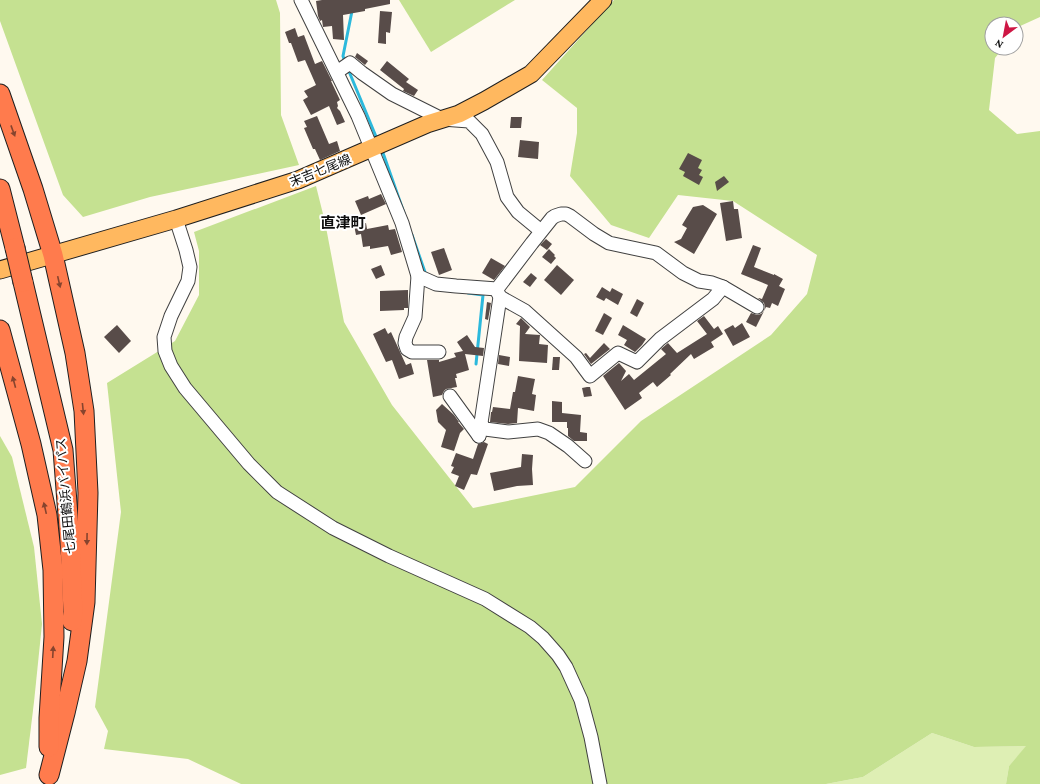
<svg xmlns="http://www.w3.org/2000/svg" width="1040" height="784" font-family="'Crimson Pro','Noto Sans JP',serif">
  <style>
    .green { fill: #deefb4 }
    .forest { fill: #c5e191 }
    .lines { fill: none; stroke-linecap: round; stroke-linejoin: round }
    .stream { stroke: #2cb9dc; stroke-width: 3 }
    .building { fill: #584c49 }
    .minor-casing { stroke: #414141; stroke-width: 15 }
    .major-casing { stroke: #1f1f1f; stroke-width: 19 }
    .highway-casing { stroke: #1f1f1f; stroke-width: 21 }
    .minor { stroke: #fff; stroke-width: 13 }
    .major { stroke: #ffb85f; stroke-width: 17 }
    .highway { stroke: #ff7b4d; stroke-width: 19 }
    .highway-bridge-casing { stroke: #1f1f1f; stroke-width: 21; stroke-linecap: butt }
    .highway-bridge { stroke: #ff7b4d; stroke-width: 19 }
    .oneway { fill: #86442e }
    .labels { text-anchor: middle; stroke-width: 4; stroke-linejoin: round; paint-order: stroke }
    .street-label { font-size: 13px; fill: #0e0e0e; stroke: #fff }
    .quarter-label { font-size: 15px; font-weight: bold; fill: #0e0e0e; stroke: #fff }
  </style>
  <rect width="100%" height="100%" fill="#fff9ef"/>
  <path class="green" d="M932 733 974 747 1027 746 1009 766 1006 784H826L863 777Z"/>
  <g class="forest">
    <path d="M0 0H276L280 13 281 115 299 165 150 197 83 217 63 195 0 21Z"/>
    <path d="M399 0H515L431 52Z"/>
    <path d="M614 0H1040V17L1018 27 1016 29V24H992V48H1003L995 58 989 110 1017 134 1040 131V784H1006L1009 766 1026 746 974 747 932 733 863 777 826 784H241L188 759 104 749 108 731 95 707 121 512 107 383 175 341 199 295V251L194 232 316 186 325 222 344 322 392 405 473 508 575 487 641 421 771 335 807 294 817 255 733 201 678 195 649 238 611 225 570 176 577 133V108L542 80Z"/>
    <path d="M0 436 12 457 34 547 42 624 34 702 26 768 0 775Z"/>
  </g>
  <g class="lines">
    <g class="stream">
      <path d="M345 62 343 56 352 11"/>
      <path d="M348 69 377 139"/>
      <path d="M382 150 404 213"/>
      <path d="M412 235 426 275"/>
      <path d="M468 293 483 295 476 364"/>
    </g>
  </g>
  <g class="building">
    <path d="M322 0H390V4L365 9V11L343 15 344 40 333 39 332 26 323 27 322 20 320 21 318 16 316 1Z"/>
    <path d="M380 11 392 12 390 33 386 32V44L378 43Z"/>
    <path d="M295 28 298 37 304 35 315 64 322 61 332 81H331L340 100 337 102 338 106 337 108 340 111 345 122 337 125 329 106 311 115 303 100 308 97 304 91 316 85 305 60 298 62 291 43H289L285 32Z"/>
    <path d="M357 53 368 61 365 65 355 57Z"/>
    <path d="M387 61 409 79 406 82 418 90 414 96 403 91 404 89 380 70Z"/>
    <path d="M317 116 329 144 337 141 340 151 320 160 315 149H313L304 128 307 127 304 121Z"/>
    <path d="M511 117H522L521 128H510Z"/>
    <path d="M520 140 539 142 538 159 518 157Z"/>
    <path d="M688 153 702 160 698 168 702 170 699 175 703 177 699 185 683 176 685 172 679 169Z"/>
    <path d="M724 176 729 182 717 191 715 182Z"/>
    <path d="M381 194 386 204 361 215 355 201 368 196 369 199Z"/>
    <path d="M733 201 734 209H738L742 238 726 241 720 203Z"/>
    <path d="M703 205 717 214 694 254 674 242 681 239 687 228 682 225 693 207Z"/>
    <path d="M366 223 367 229 388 225 389 230 395 229 402 252 391 255 388 246 370 249V246L363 247 361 234 356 235 354 225Z"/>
    <path d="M546 239 552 244 547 250 540 245Z"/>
    <path d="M753 245 761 248 754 267 774 275V274L783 279 779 286 785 289 778 306 772 303 770 308 766 307 756 327 746 322 751 313 757 315 761 314 764 311 765 307 764 303 758 298H759L762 299 768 285 741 274Z"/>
    <path d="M444 248 452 270 439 275 431 252Z"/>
    <path d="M549 249 555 255 554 256 556 258 551 264 542 257Z"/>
    <path d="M491 258 505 266 494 280 482 273Z"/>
    <path d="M381 265 385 275 376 279 371 269Z"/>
    <path d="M557 265 574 280 561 295 544 280Z"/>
    <path d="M531 273 537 278 530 287 523 282Z"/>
    <path d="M602 287 610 292 612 288 623 294 618 305 606 298 604 301 596 297Z"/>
    <path d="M408 290V308H404V310L380 311V291Z"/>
    <path d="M637 299 644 303 637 317 630 313Z"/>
    <path d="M487 302 491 303 488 320 485 319Z"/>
    <path d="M604 313 612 318 603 335 595 331Z"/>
    <path d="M704 316 714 329 718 326 723 334 711 342 714 347 694 359 691 354 670 374 671 375 657 387 653 382 639 393 642 398 625 410 603 376 619 363 626 371 621 381 629 374 634 380 666 354 661 349 668 343 677 353 707 334 697 321Z"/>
    <path d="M521 318 530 327 525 334 540 335 539 344 548 345 547 363 519 361 520 326 516 324Z"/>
    <path d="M742 323 750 337 733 346 724 330 733 325 735 328Z"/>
    <path d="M117 325 131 341 119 353 104 337Z"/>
    <path d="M623 325 646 339 642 345 635 352 624 345 627 340 618 335Z"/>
    <path d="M385 328 388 334 391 332 406 365 411 363 414 374 399 379 392 360 386 362 373 334Z"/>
    <path d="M467 335 475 347 484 348 483 356 465 354 469 370 456 374 457 378H455L457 387 446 389 444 391 442 395 433 397 427 360H439V362L456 357 454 353 463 351 457 342Z"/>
    <path d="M604 343 610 349 591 364 584 354 586 353 590 358Z"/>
    <path d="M499 355 510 357 509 366 498 364Z"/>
    <path d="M553 357H560L559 370H552Z"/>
    <path d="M518 376 535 379 532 394 536 395 534 411 518 408 517 423 508 424 490 422 491 412H492L493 407 510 409 513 392H515Z"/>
    <path d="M587 387H590L592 396 584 397 582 388Z"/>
    <path d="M552 401 562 402V413L581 415 580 432 587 433V441H574L568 436V428H567V422H552Z"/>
    <path d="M442 404 454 415 459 422H458L464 429 460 433 454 451 441 447 446 430 438 422 436 410Z"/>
    <path d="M484 442 488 444 477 475 471 474 464 490 455 486 459 476 451 473 454 467 451 466 456 453 473 459 478 444Z"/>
    <path d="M522 454 533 455 532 469 533 485 517 486 494 491 490 473 521 467Z"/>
  </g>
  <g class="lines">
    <defs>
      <g id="minor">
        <path d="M301 0 358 116 402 223 418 276 415 317 406 337 405 343 407 349 412 352H439"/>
        <path d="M337 72 350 63 362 73 392 94 442 119 469 121 482 134 497 162 507 197 518 212 541 231"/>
        <path d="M176 219 186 250 190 267 188 281 171 316 164 337 165 351 171 366 185 388 249 464 277 492 333 528 389 556 485 599 530 627 543 638 558 655 566 667 581 700 591 737 600 784"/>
        <path d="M418 276 436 284 456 286 497 289 532 243 552 218 555 216 561 214H566L570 216 594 234 609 243 656 253 683 273 699 281 712 283 723 287 757 307"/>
        <path d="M500 297 525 311 576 357 590 376 618 353 637 362 660 339 713 299 723 287"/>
        <path d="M450 396 479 436"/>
        <path d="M481 424 485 429 508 432 538 429 549 433 568 446 585 461"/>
        <path d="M479 436 500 297 497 291"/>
      </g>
      <path id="major" d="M0 270 176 219 298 180 427 124 459 114 484 101 531 74 603 0"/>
      <g id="highway">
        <path d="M0 94 33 189 53 255 75 353 84 411 88 493 85 602 77 661 65 713 49 775"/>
        <path d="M0 189 15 248"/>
        <path d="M23 282 63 450 70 542 73 612 72 621"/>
        <path d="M0 330 31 444 47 515 53 570 54 637 49 718V747"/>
      </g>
    </defs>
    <use href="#minor" class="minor-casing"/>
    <use href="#major" class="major-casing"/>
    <use href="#highway" class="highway-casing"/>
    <use href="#minor" class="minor"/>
    <use href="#major" class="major"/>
    <use href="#highway" class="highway"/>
    <defs>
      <path id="highway-bridge" d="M15 248 23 282"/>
    </defs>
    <use href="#highway-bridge" class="highway-bridge-casing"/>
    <use href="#highway-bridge" class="highway-bridge"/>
  </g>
  <defs><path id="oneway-solid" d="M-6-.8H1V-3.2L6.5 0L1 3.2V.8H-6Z"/></defs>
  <g class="oneway">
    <use href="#oneway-solid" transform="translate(13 131) rotate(70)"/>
    <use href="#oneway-solid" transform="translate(59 282) rotate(77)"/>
    <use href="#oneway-solid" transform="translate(14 382) rotate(-105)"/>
    <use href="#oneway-solid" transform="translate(83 409) rotate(84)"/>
    <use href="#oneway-solid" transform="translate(45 508) rotate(-103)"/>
    <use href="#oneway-solid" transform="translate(87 539) rotate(91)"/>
    <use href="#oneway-solid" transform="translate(53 652) rotate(-87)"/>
  </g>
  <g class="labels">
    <g class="street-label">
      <text transform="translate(320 170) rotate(-22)" y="5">末吉七尾線</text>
      <text transform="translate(65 496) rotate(-95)" y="5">七尾田鶴浜バイパス</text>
    </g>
    <g class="quarter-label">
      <text x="343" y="228">直津町</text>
    </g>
  </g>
  <g transform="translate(1004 36) rotate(212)"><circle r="19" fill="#ffffff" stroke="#9f9f9f"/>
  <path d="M0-3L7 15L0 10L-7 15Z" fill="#ce1644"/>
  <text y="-6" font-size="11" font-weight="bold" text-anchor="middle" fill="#0e0e0e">N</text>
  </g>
</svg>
